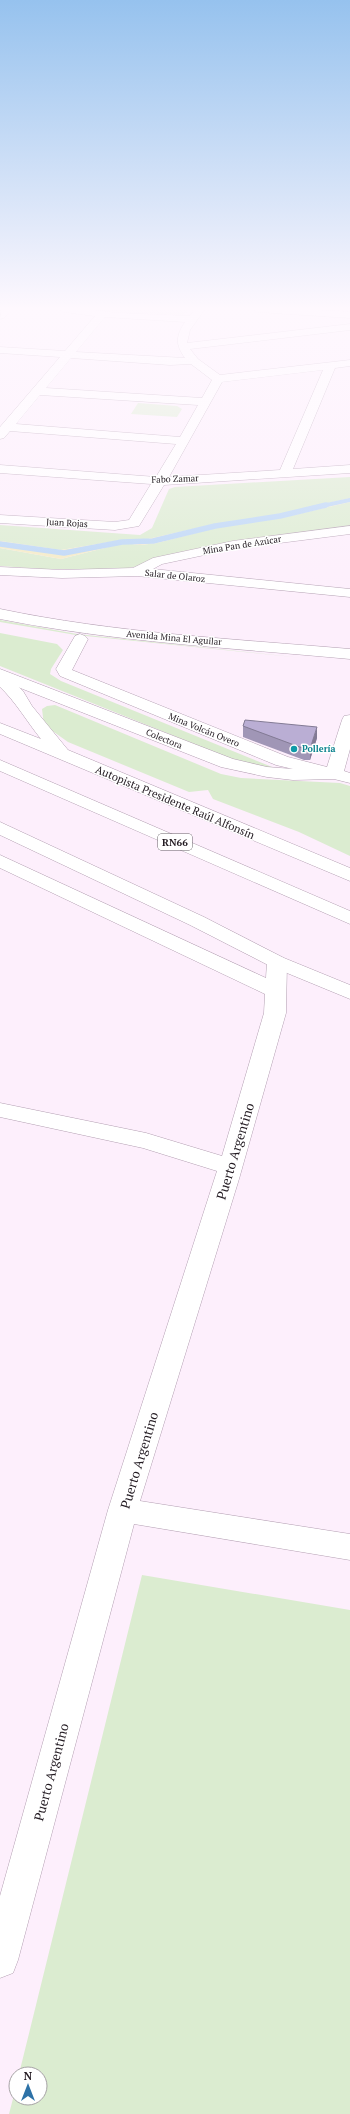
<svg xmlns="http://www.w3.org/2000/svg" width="350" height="2114" font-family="'PT Serif',serif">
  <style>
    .green { fill: #dbecd0 }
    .sand { fill: #f4ebc5 }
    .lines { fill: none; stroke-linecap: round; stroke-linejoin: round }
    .stream-far1 { stroke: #bbd6f6; stroke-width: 4 }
    .stream { stroke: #bbd6f6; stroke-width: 5.5 }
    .minor-casing { stroke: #b39fb2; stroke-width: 1 }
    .major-casing { stroke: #b39fb2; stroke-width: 1 }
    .highway-casing { stroke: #b39fb2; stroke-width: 1 }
    .minor { fill: #fff; fill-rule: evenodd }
    .major { fill: #fff; fill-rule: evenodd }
    .highway { fill: #fff; fill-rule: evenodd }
    .wall { fill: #a096b6 }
    .shaded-wall { fill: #827a94 }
    .building { fill: #baaed4; stroke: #827a94 }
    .culture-dot { fill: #0f9aa8; stroke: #fff; stroke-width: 1.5 }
    .labels { text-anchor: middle; stroke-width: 3; stroke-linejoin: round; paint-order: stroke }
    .far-street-label { font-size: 9px; fill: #221a21; stroke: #fff }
    .far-culture-label { font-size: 9px; font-weight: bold; fill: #0d838f; stroke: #fff; text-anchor: start }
    .shield { fill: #fff; stroke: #645f64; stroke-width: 1 }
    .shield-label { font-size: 10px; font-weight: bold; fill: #221a21 }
    .street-label { font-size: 11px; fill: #221a21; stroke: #fff }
    .near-street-label { font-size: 13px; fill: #221a21; stroke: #fff }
  </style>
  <rect width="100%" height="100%" fill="#fdeffc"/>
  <g class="green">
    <path d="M66 309H189L186 313 181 315Z"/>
    <path d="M138 403 177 406 182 409 177 417 131 414Z"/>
    <path d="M350 477V498L277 515 211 525 139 541 122 540 61 550 0 541V525L140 535 152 528 169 489 175 487Z"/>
    <path d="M350 502V527L123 569H42L0 566V548L61 559 124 543 140 545 157 543 215 528 281 518Z"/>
    <path d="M0 620 77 634 303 658 76 635 0 622Z"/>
    <path d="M0 633 57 644 63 650 51 669 50 674 61 681 277 769 254 766 224 756 0 666Z"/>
    <path d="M55 705 221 774 241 778 340 783 350 786V856L299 832 213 799 208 790 189 792 68 742 44 725 42 709 47 706Z"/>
    <path d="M142 1575 350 1610V2114H9L16 2087V2098H40V2074H19Z"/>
  </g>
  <path class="sand" d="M350 498V502L281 518 215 528 157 543 140 545 124 543 61 559 0 548V541L61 550 122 540 139 541 211 525 277 515Z"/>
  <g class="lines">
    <path class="stream-far1" d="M322 506 350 500"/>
    <path class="stream" d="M0 544 64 553 122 542 153 541 215 526 280 516 326 505"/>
    <defs>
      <g id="minor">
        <path d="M59 309H85L118 313 190 316 195 309H205L190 330 187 343 350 324V330L190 349 198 359 220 375 350 360V366L335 368 293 469 350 465V473L164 485 139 526 115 530 0 523V515L115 522 129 520 151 484 0 473V465L156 477 176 444 10 431 4 438 0 439V427L60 357 0 353V347L65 351 95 316 64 312ZM105 317 185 322C176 336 175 344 185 358L76 352ZM71 358 170 365 191 364 212 380 202 398 46 388ZM323 370 280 470 169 477 222 382ZM40 395 198 405 180 437 16 424Z"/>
        <path d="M253 309H300L350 312V318L258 312Z"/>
        <path d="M350 526V534L233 549 162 564 153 569 350 589V597L137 576 62 578 0 575V567L62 570 133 568 153 558 233 541Z"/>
        <path d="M80 634 85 636 88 639 72 670 288 757 327 767 342 720 344 716 350 715V749L344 771 350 773V783L334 779 293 780 267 777 221 767 0 680V669L233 759 267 767 293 769 276 765 60 676 56 669 75 636Z"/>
        <path d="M0 855 266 978 267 962 270 958 277 956 284 958 287 962 286 1013 239 1179 140 1501 350 1534V1560L134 1524 18 1960 13 1973 0 1978V1896L108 1510 217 1171 143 1148 0 1117V1103L146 1133 222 1156 264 1013 265 994 0 868Z"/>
      </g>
      <g id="major">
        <path d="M2 309H12L4 318 0 319Z"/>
        <path d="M0 609C115 633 233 639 350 649V659C233 648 115 642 0 619Z"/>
        <path d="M0 822 204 917 284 958 350 985V999L270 966 190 925 0 835Z"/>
      </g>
      <g id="highway">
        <path d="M0 673 6 675 23 691 32 706 68 750 350 868V881L0 734V723L41 739C27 722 16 702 0 687Z"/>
        <path d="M0 760 350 911V924L0 771Z"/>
      </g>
    </defs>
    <use href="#minor" class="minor-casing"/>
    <use href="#major" class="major-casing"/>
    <use href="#highway" class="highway-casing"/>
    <use href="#minor" class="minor"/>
    <use href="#major" class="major"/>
    <use href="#highway" class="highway"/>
  </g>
  <path class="wall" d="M243 726 317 738 310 760H304L243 737Z"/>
  <path class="shaded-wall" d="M317 727V738L310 760V749Z"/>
  <path class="building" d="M245 720 317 727 310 749H305L243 726Z"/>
  <linearGradient id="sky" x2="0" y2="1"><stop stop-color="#96c2ee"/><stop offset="0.51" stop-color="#fef8fe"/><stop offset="1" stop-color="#fef8fe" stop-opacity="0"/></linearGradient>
  <rect width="350" height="605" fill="url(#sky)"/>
  <circle class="culture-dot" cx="294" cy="749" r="4"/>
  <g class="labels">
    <g class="far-street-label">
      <text transform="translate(175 479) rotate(-2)" y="3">Fabo Zamar</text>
      <text transform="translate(67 523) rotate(3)" y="3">Juan Rojas</text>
      <text transform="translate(242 545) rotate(-9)" y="3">Mina Pan de Azúcar</text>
      <text transform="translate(175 576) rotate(6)" y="3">Salar de Olaroz</text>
      <text transform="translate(174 638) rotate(5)" y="3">Avenida Mina El Aguilar</text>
      <text transform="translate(204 730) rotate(22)" y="3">Mina Volcán Overo</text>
      <text transform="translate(164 739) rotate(22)" y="3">Colectora</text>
    </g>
    <g class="far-culture-label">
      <text x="302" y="752">Pollería</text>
    </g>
    <rect class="shield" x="158" y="834" width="34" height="16" rx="3"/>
    <g class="shield-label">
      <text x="175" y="846">RN66</text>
    </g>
    <g class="street-label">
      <text transform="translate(175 802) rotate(23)" y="4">Autopista Presidente Raúl Alfonsín</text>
    </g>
    <g class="near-street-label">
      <text transform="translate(235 1151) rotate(-73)" y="5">Puerto Argentino</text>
      <text transform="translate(139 1460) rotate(-73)" y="5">Puerto Argentino</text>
      <text transform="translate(51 1772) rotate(-75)" y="5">Puerto Argentino</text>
    </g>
  </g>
  <g transform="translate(28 2086)"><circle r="19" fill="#ffffff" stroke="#a7a3a6"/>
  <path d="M0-3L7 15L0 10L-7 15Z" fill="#2e72a7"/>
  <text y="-6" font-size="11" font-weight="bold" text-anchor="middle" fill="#221a21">N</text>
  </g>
</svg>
